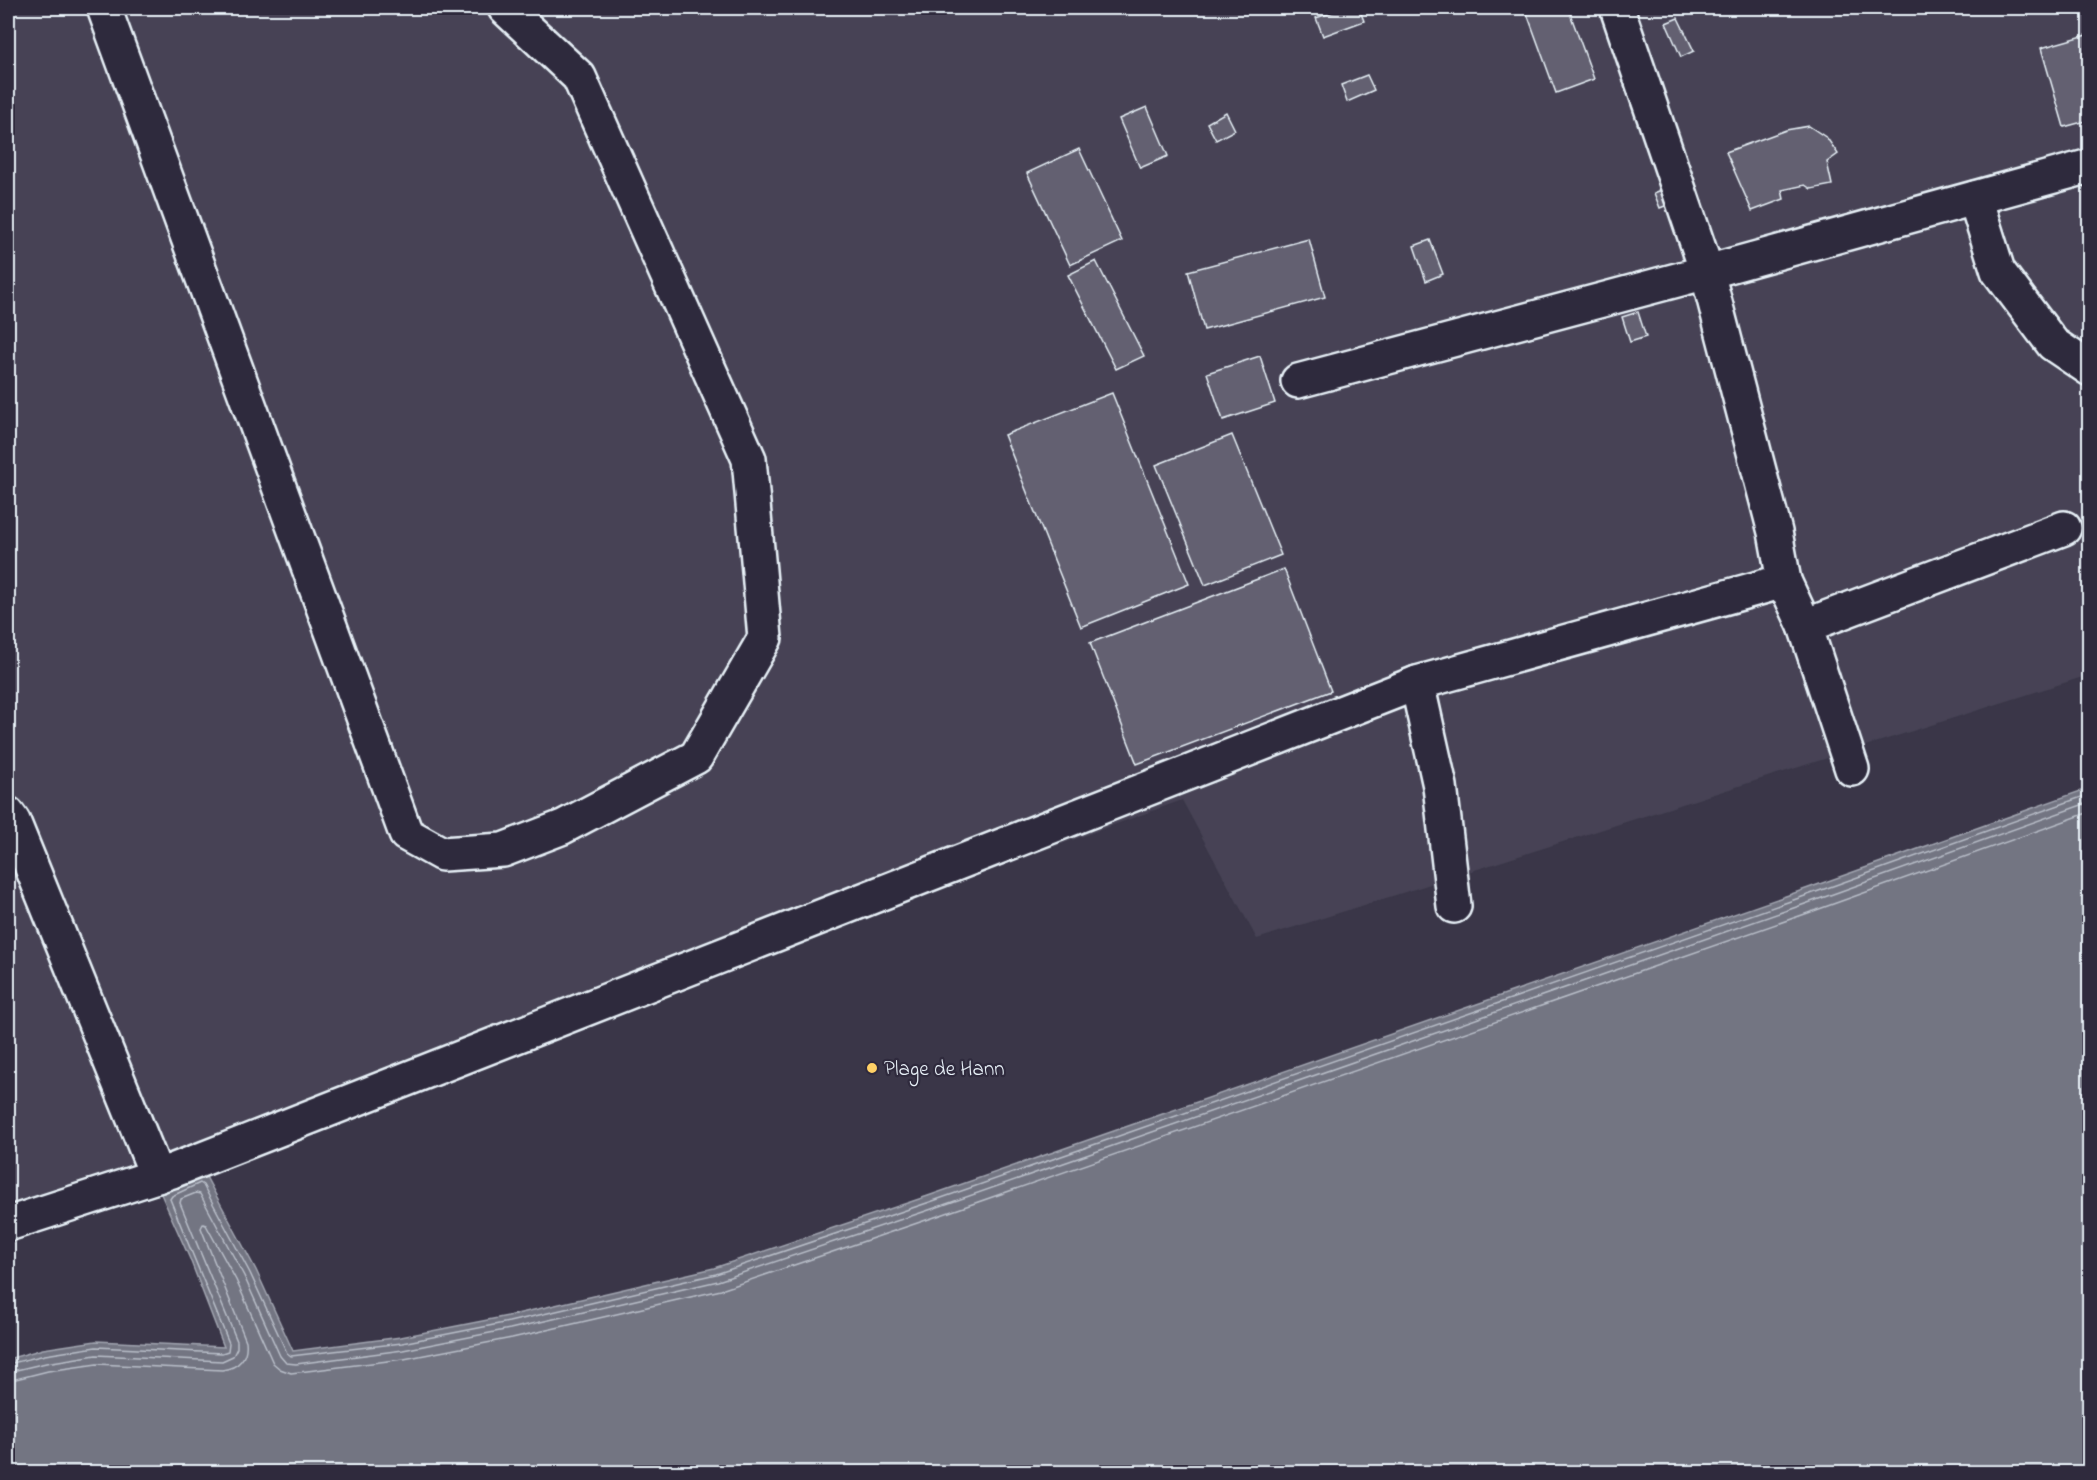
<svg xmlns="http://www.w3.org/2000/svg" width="2097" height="1480" font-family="'Indie Flower',sans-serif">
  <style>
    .built { fill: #464354 }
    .water { fill: #737482; stroke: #a2a6b1; stroke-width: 1.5 }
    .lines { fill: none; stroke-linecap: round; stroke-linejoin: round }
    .shore { stroke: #b9bfc9; stroke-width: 1.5 }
    .building { fill: #636171; stroke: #e8f1f8; stroke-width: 1.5 }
    .minor-casing { stroke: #e8f1f8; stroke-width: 38 }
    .minor { stroke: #2f2a3d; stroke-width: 33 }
    .poi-dot { fill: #ffd166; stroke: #2f2a3d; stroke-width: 2 }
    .labels { text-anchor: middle; stroke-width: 4.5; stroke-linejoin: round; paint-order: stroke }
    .poi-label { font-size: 21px; fill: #e8f1f8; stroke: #2f2a3d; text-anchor: start }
  </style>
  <rect width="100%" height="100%" fill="#3a3648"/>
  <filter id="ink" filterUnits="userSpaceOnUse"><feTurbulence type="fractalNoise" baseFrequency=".0167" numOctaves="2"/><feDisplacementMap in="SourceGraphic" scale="12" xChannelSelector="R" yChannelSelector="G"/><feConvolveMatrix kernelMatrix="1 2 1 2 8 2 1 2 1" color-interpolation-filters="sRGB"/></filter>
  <g filter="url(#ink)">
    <path class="built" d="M8 8H2089V675L1257 939 1182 800 8 1229Z"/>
    <path class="water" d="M2089 788V1472H8V1359L43 1349 96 1341 224 1347 190 1259 161 1194 205 1175 256 1270 293 1351 401 1337 508 1316 714 1268 928 1196 1800 891Z"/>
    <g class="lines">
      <g class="shore">
        <path d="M8 1364 45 1355 96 1347 222 1353 228 1351 229 1343 170 1199 172 1196 200 1183 203 1185 250 1273 287 1353 291 1356 402 1343 509 1322 716 1274 930 1202 1802 897 2090 794"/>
        <path d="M8 1372 46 1363 96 1355 222 1361 233 1356 237 1348V1341L180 1203 181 1199 196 1193 200 1194 244 1276 280 1356 286 1363 296 1364 403 1350 510 1329 718 1281 932 1209 1805 904 2090 802"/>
        <path d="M8 1381 48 1371 97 1364 222 1370C239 1368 248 1357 246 1341L201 1228 203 1224 206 1225 236 1280 273 1363 280 1369 291 1373 404 1359 512 1338 721 1290 935 1217 1808 913 2090 812"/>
      </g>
    </g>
    <g class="building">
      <path d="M1344 8H1359L1364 21 1323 36 1316 18Z"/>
      <path d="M1525 8H1568L1594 79 1556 93Z"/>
      <path d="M1678 18 1694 51 1681 57 1666 23Z"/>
      <path d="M2090 34V120L2064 127 2041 48Z"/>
      <path d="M1367 75 1374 90 1347 102 1341 85Z"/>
      <path d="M1147 107 1168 156 1140 168 1119 119Z"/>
      <path d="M1226 112 1235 130 1216 140 1207 123Z"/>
      <path d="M1809 126 1827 138 1838 154 1827 162 1832 185 1811 189 1805 185 1782 190 1784 199 1752 211 1726 152 1786 130Z"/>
      <path d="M1079 149 1122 241 1070 265 1027 173Z"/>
      <path d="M1674 185 1680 200 1660 208 1654 193Z"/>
      <path d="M1309 239 1325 297 1204 330 1188 271Z"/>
      <path d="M1430 240 1443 274 1426 281 1414 246Z"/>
      <path d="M1096 261 1144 356 1116 369 1068 275Z"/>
      <path d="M1638 312 1646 337 1630 342 1622 317Z"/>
      <path d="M1260 356 1275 403 1223 420 1207 373Z"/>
      <path d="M1112 393 1189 584 1081 627 1004 435Z"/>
      <path d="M1232 435 1281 555 1205 585 1156 465Z"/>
      <path d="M1284 569 1331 691 1137 764 1090 643Z"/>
    </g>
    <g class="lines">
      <defs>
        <g id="minor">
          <path d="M104 8 406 834 442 854 503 850 563 827 696 757 765 638 749 459 579 77 505 8"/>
          <path d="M1975 198 1998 271 2053 344 2090 369"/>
          <path d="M1298 381 1707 272 2090 166"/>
          <path d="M1784 581 1805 626 1852 769"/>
          <path d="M1805 626 2064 528"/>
          <path d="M1417 683 1440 786 1454 906"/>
          <path d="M8 814 13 821 157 1176"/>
          <path d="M8 1224 172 1171 1417 683 1784 581 1775 532 1707 272 1617 8"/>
        </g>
      </defs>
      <use href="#minor" class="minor-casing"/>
      <use href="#minor" class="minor"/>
    </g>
  </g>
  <circle class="poi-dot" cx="872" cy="1068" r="6"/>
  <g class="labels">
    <g class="poi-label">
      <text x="884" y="1075">Plage de Hann</text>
    </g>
  </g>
  <rect width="2097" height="1480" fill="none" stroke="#2f2a3d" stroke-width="30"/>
  <rect x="15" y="15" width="2067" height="1450" fill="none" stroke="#e8f1f8" stroke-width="2" filter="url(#ink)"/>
</svg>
